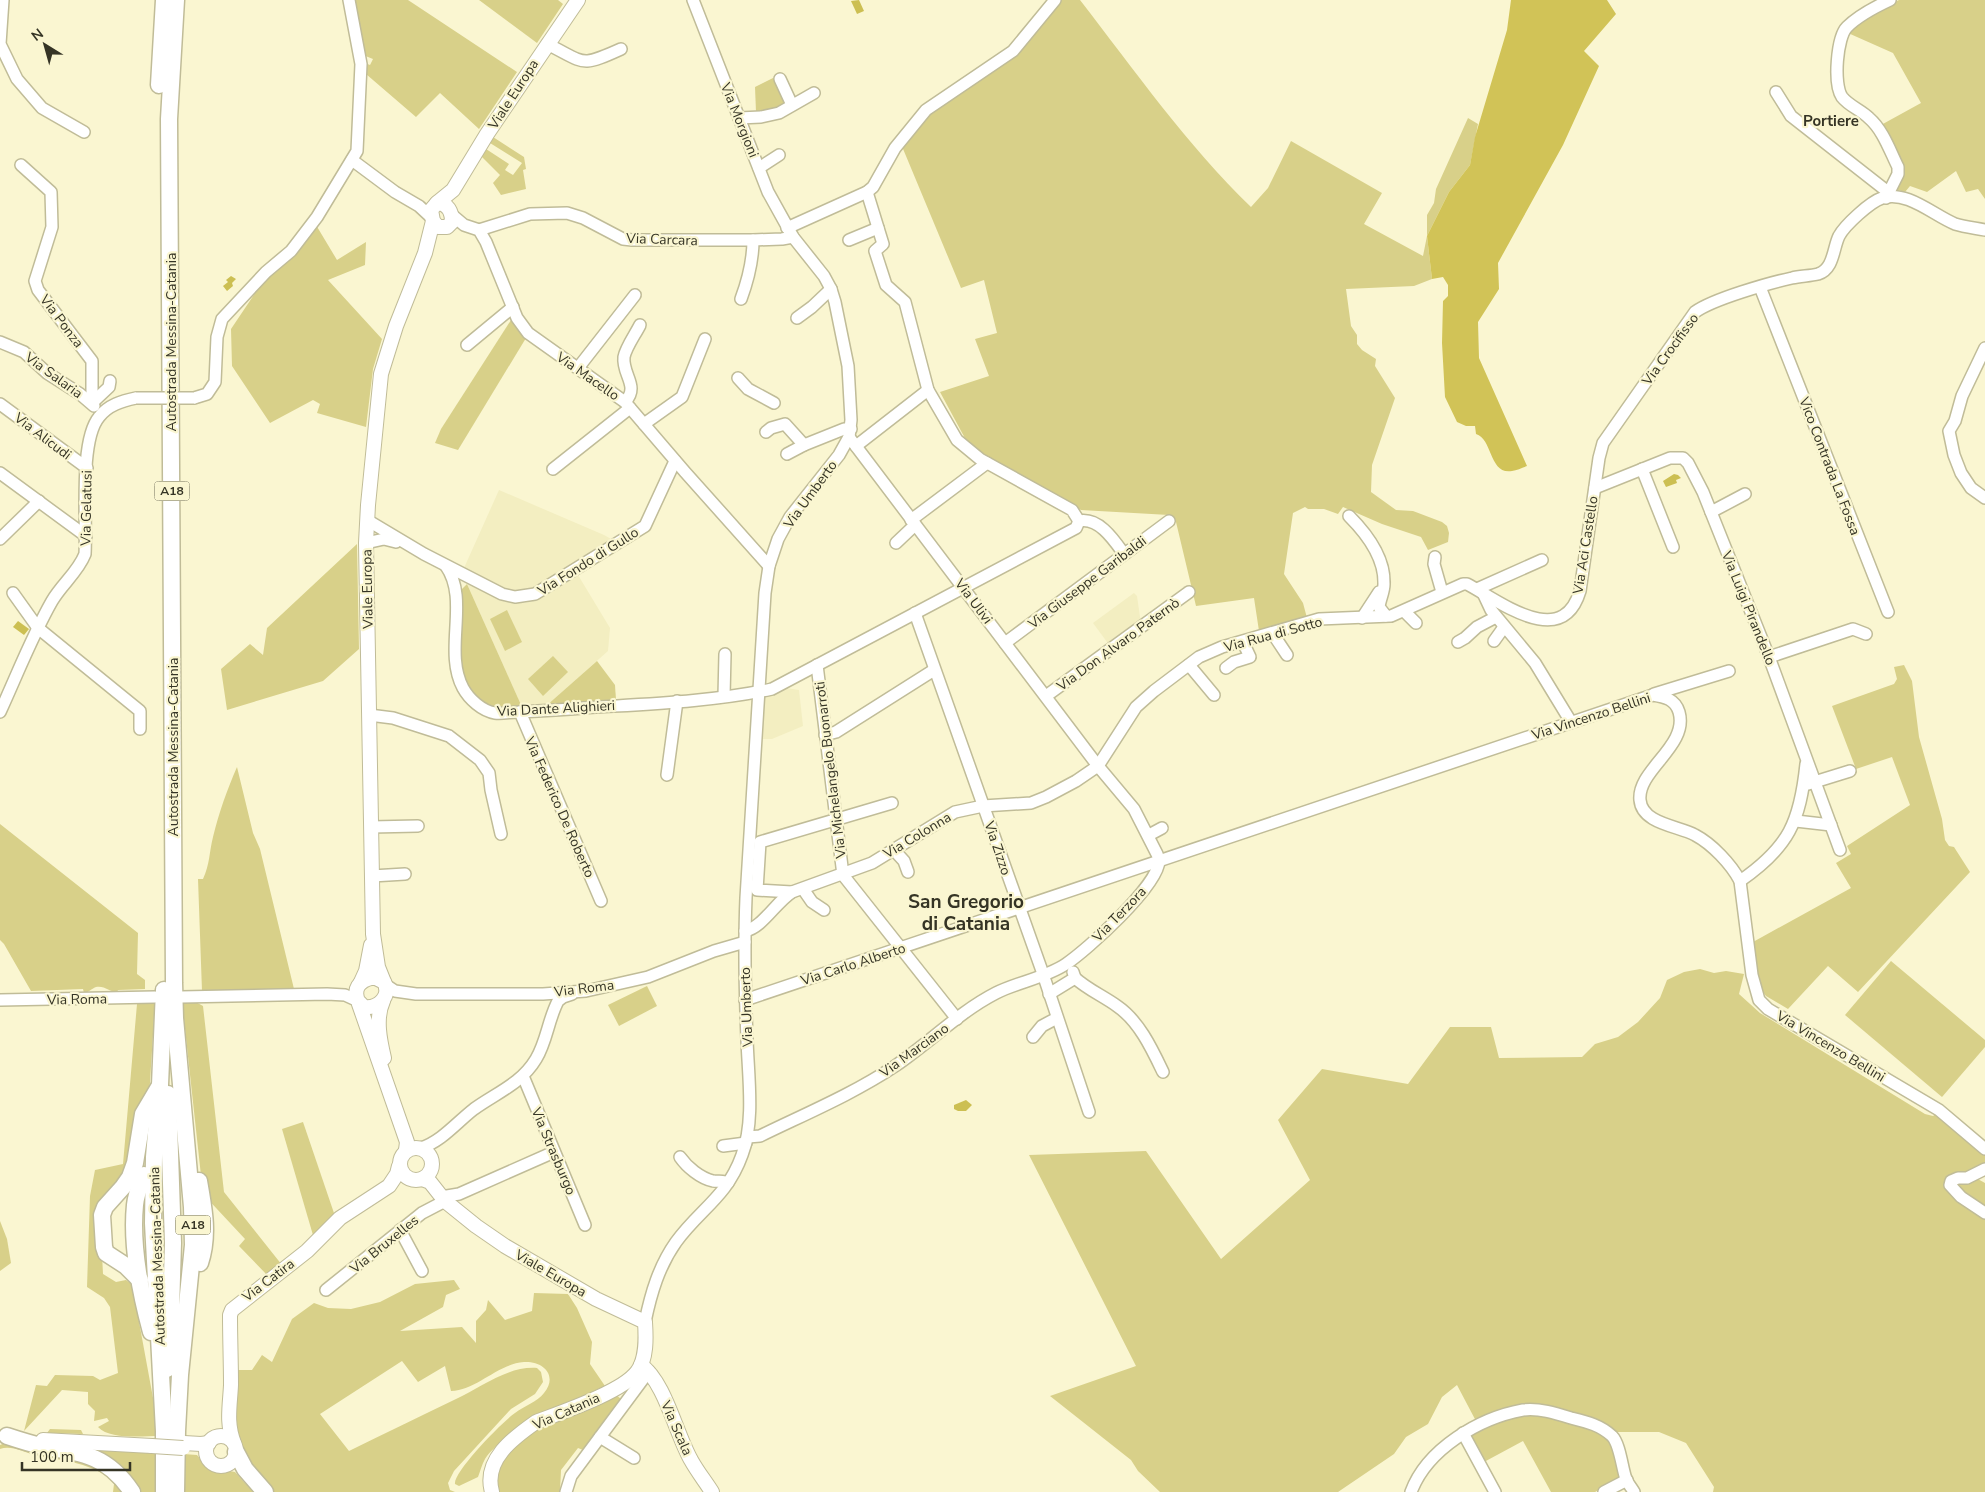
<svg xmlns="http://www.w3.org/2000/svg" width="1985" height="1492" font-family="'Nunito Sans',sans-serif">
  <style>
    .built { fill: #f3eec1 }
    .green { fill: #d8d089 }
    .forest { fill: #d1c357 }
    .water { fill: #ccbf52 }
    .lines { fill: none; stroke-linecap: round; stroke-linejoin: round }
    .minor-casing { stroke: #c0bc98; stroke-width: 14 }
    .major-casing { stroke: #c0bc98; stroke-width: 16 }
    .highway-casing { stroke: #c0bc98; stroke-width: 19 }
    .minor { stroke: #fff; stroke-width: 11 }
    .major { stroke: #fff; stroke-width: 14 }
    .highway { stroke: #fff; stroke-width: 16 }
    .minor-bridge-casing { stroke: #c0bc98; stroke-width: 14; stroke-linecap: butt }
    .major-bridge-casing { stroke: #c0bc98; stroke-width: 16; stroke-linecap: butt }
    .minor-bridge { stroke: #fff; stroke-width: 11 }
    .major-bridge { stroke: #fff; stroke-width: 14 }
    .labels { text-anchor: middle; stroke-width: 4.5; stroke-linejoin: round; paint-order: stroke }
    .shield { fill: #faf6d1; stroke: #706e59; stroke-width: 1 }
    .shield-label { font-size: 12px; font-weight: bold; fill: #353425 }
    .street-label { font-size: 14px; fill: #353425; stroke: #faf6d1 }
    .neighbourhood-label { font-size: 15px; font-weight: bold; fill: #353425; stroke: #faf6d1 }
    .district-label { font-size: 19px; font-weight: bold; fill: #353425; stroke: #faf6d1 }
  </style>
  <rect width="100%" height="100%" fill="#faf6d1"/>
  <g class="built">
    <path d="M499 490 604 535 613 540 535 588 520 591 504 589 464 568Z"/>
    <path d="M578 575 610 628 608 651 546 706 522 707 467 584H471L505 602 525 603 537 600Z"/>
    <path d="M1134 593 1137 596 1141 624 1110 646 1093 623Z"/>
    <path d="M786 688 799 690 803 726 772 739H760L763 699Z"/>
  </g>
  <g class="green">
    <path d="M353 0H408L517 72 479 129 440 93 416 117 366 74 365 63 370 65 373 59 363 55Z"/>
    <path d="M479 0H558L563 4 537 43Z"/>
    <path d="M1060 0H1080C1135 71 1187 145 1251 207L1268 188 1291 141 1382 193 1364 224 1423 256 1427 236V215L1434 203 1436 189 1468 118 1478 124 1470 165 1449 192 1427 236 1432 279 1414 286 1346 289 1351 326 1357 335V344L1362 350 1376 359 1375 366 1395 398 1372 465 1371 492 1396 510 1413 511 1442 522 1447 526 1449 533 1448 542 1428 550 1421 537 1382 524 1343 507 1338 514 1324 509H1308L1305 507 1293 513 1284 574 1303 603 1307 618 1259 631 1254 598 1196 606 1176 522 1169 515 1081 510 998 464 967 442 940 392 989 376 975 339 997 333 984 280 961 288 901 144 927 112 1018 52Z"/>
    <path d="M1899 0H1985V199L1978 189 1966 192 1956 171 1927 192 1910 186 1905 192 1894 189 1901 176 1881 125 1921 103 1893 53 1848 33 1870 14Z"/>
    <path d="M773 78 781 93 784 104 766 112H756L755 87Z"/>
    <path d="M493 137 524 157 526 169 523 170 526 189 501 195 493 183 500 175 481 156 486 149 509 164 505 170 513 175 522 163 490 143Z"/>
    <path d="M316 225 337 260 366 242 365 265 328 280 382 339 373 369 366 427 317 413 320 404 313 400 270 423 232 366 231 329 268 274 296 250 299 251 301 248V245Z"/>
    <path d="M511 320 526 338 458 450 435 443 441 429Z"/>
    <path d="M357 544 359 649 323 681 227 710 221 669 250 644 263 655 267 628Z"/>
    <path d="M467 584 522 707C488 709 468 705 462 666V589Z"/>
    <path d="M507 610 522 642 505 651 490 619Z"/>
    <path d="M553 656 568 672 543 696 528 679Z"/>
    <path d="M597 661 615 685 616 700 546 706Z"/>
    <path d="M1904 665 1912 681 1919 737 1942 819 1945 840 1949 846 1954 847 1970 872 1858 992 1828 966 1788 1009 1766 996 1760 988 1753 942 1851 888 1836 863 1851 854 1847 846 1910 805 1892 757 1856 769 1832 706 1894 684 1897 679 1894 667Z"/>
    <path d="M237 767 253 833 260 849 294 989 202 991 198 879H203C210 864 209 853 213 837 219 812 227 790 237 767Z"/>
    <path d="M0 824 138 933 137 974 145 980V989L118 990 117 992C110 992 104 985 96 987 91 989 89 992 84 993L83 989 31 991 4 944 0 940Z"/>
    <path d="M1891 961 1985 1040V1047L1942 1097 1845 1015Z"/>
    <path d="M1700 969 1714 973 1726 971 1744 974 1739 994 1760 1013 1925 1114 1933 1116 1937 1113 1985 1152V1166L1967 1173 1985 1183V1492H1713L1714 1487 1686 1443 1659 1432H1614L1597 1420 1544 1407 1477 1423 1457 1385 1442 1397 1428 1424 1406 1437 1394 1454 1338 1492H1160L1138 1471 1131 1460 1050 1396 1136 1366 1029 1155 1146 1151 1221 1259 1310 1180 1278 1120 1322 1069 1408 1084 1450 1027H1491L1499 1058 1582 1057 1595 1044 1618 1037 1638 1022 1660 998 1667 980 1684 972Z"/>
    <path d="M647 986 657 1006 619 1026 608 1005Z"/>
    <path d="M182 1001H194L203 1006 224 1192 282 1265 268 1276 239 1246 245 1239 203 1194Z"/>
    <path d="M155 1003 149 1098 133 1165 100 1215 103 1274 116 1282 126 1280 130 1283 133 1289 160 1436C143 1436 110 1440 98 1427L109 1421 107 1418 94 1421 95 1411 88 1404V1392L62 1390 24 1431 36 1385 47 1386 55 1375 93 1376 100 1380 118 1373 110 1307 104 1298 87 1287 90 1196 95 1170 123 1164 137 1004Z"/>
    <path d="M303 1122 336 1219 315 1242 282 1129Z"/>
    <path d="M0 1221 7 1239 11 1263 0 1271Z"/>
    <path d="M454 1280 460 1289 446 1295 443 1307 400 1331 462 1327 476 1343V1321L486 1310 488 1300 505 1320 532 1311 534 1293 568 1294 577 1308 592 1342 590 1364 605 1386C574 1400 503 1431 485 1459 482 1464 480 1472 478 1477L459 1486 455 1484C453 1472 503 1421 515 1413 524 1406 537 1402 544 1393 558 1376 544 1361 524 1362 497 1364 477 1390 451 1391L445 1366 418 1382 402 1361 320 1414 349 1451C385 1433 421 1416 456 1399 482 1387 507 1366 537 1368L541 1372 543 1382 535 1394 511 1409 454 1471 448 1483 450 1490 455 1492H269L257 1477 235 1433 236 1370H252L262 1355 272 1362 292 1319 314 1303 328 1308 351 1309 380 1302 415 1284Z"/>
    <path d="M615 1394 621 1399 583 1450 578 1448 561 1470 560 1492H497L496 1474 504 1455 542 1425Z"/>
    <path d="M1540 1413 1595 1428 1611 1442 1622 1478 1595 1492H1551L1523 1441 1484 1462 1468 1434 1502 1418Z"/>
    <path d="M50 1429 81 1430 83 1434 47 1433Z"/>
    <path d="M5 1443 92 1460 128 1492H113L114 1484C98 1463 59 1460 34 1455 24 1452 11 1445 0 1449V1445Z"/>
    <path d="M69 1446 157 1451 156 1492H137Z"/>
    <path d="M183 1454 197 1455C201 1459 203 1464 207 1468 215 1475 226 1470 235 1472L253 1492H183Z"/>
  </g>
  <path class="forest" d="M1511 0H1607L1616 14 1584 51 1599 66 1563 145 1498 263 1499 289 1478 322 1479 358 1527 466C1522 468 1517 470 1512 471 1489 475 1493 439 1476 434L1475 426H1466L1457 422 1445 397 1442 343 1443 301 1448 296V285L1443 277 1432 279 1427 236 1449 192 1470 165 1475 137 1507 30Z"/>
  <g class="water">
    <path d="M859 0 864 11 857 14 851 1Z"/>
    <path d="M231 276 236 279 232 283 233 286 227 291 223 286 228 282 226 280Z"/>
    <path d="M1674 474 1678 475 1681 478 1676 480 1677 483 1666 487 1663 481Z"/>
    <path d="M18 621 29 629 24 635 13 627Z"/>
    <path d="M966 1100 972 1105 966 1111H958L954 1109V1105Z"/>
  </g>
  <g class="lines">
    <defs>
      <g id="minor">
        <path d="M3 0 0 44 17 79 42 108 84 132"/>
        <path d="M547 44C586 63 579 68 621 49"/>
        <path d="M780 79 792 105"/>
        <path d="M1776 92 1791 116 1888 192"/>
        <path d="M739 118 761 117 779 113 814 93"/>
        <path d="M352 160 395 192 419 206 433 219"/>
        <path d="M21 165 51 192 52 227 35 281 38 290 92 361V403"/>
        <path d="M759 168 779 155"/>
        <path d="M867 192 883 244 875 251 886 285 905 302 928 390 957 440 980 459 1072 510 1079 521"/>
        <path d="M1886 198 1898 174V167C1890 151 1883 130 1869 118 1861 110 1849 106 1842 97 1833 84 1837 37 1847 27 1859 15 1875 7 1890 0"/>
        <path d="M451 214 464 225 479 230 486 242 517 318 528 333 625 402 685 472 769 566"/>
        <path d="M787 228 867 192 873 187 895 148 926 110 1013 51 1055 0"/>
        <path d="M479 230 530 214 567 213 583 218 623 239 632 240H753L782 239 793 237"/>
        <path d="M849 240 878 228"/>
        <path d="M1760 287 1888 612"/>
        <path d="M741 299C748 280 753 260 753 240"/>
        <path d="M797 318 812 307 831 289"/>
        <path d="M0 342 24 352 47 373 80 394 94 406"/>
        <path d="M467 345 513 307"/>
        <path d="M1985 348 1962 396 1955 421 1949 431 1954 455 1961 473 1971 488 1985 498"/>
        <path d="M578 368 635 295"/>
        <path d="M738 378 748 389 774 403"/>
        <path d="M194 398 207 394 215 382 217 337 222 319 266 272 291 251 317 217 357 151 361 64 349 0"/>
        <path d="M625 402C640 386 622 375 624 357 626 347 635 335 640 325"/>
        <path d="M92 403 109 387 110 381"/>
        <path d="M0 404 87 468"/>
        <path d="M644 424 682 397 705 339"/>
        <path d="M766 432 771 428 785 424 804 445 844 429H851"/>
        <path d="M856 446 928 390"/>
        <path d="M787 454 804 445"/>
        <path d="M553 469 630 408"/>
        <path d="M1642 469 1673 547"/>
        <path d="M0 473 86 536"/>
        <path d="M1595 488 1670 458H1683L1688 463 1703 492 1769 657 1840 850"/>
        <path d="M1711 512 1745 494"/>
        <path d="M1349 516C1366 533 1385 558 1384 584 1384 592 1380 599 1379 607L1386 616"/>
        <path d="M367 520 424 554 502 594 515 597 535 594 645 526 675 461"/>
        <path d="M911 520 987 463"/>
        <path d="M1079 521C1099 517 1114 540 1124 554"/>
        <path d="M0 539 39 501"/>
        <path d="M366 543 384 539 396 542"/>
        <path d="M896 543 915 525"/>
        <path d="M1435 557 1434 564 1442 592"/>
        <path d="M446 566C470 600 443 651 463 688 469 699 482 711 495 713 502 714 511 712 518 712 540 711 561 710 583 708 645 704 711 702 772 689L1076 528 1079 521"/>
        <path d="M1477 589 1542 560"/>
        <path d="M13 593 38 628 140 711V729"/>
        <path d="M1483 593 1491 610 1535 663 1571 722"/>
        <path d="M1404 611 1416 623"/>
        <path d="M915 613 1042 971 1089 1112"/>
        <path d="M1362 618 1379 592"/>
        <path d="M1273 634 1287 655"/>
        <path d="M1494 641 1504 627"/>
        <path d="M1458 642 1465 638 1477 627 1496 617"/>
        <path d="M1005 643 1169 521"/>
        <path d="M1769 657 1853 629 1866 634"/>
        <path d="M817 665 843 875 957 1019"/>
        <path d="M1189 665 1214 695"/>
        <path d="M1226 668 1234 662 1250 657 1243 642"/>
        <path d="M1654 694 1729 671"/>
        <path d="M724 696 725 654"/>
        <path d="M1046 696 1189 592"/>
        <path d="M0 712C17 675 32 636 52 601 62 584 78 572 85 554 87 521 79 441 99 417 108 405 122 401 136 398"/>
        <path d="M520 712 601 901"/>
        <path d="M369 715 393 718 449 736 480 760 489 773 491 790 501 834"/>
        <path d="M825 735 836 732 934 670"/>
        <path d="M667 775 677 701"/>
        <path d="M1808 784 1850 771"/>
        <path d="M1796 821 1831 825"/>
        <path d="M371 827 418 826"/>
        <path d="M1149 835 1162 828"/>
        <path d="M894 850 904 861 908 872"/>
        <path d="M372 876 405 874"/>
        <path d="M1740 881C1789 847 1800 822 1806 764"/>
        <path d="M803 889 812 902 824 910"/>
        <path d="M792 892 757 890 760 842 892 803"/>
        <path d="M745 931C762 928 776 902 792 892L872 863 955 812 983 806 1031 803 1046 797 1076 781 1098 766 1136 707 1154 691 1199 657 1222 647 1319 619 1391 616 1463 584H1467C1499 601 1562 651 1580 591L1599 458 1603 443 1695 312C1713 299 1769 283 1792 278 1800 276 1810 276 1818 274 1834 269 1833 248 1839 236 1845 225 1870 202 1882 198 1907 190 1933 215 1955 224 1965 227 1975 228 1985 230"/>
        <path d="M1075 978C1087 989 1103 996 1117 1006 1139 1021 1152 1049 1163 1072"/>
        <path d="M386 985 395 991 416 994H543L586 991 648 977 714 951 745 942"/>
        <path d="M1049 994 1075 978 1073 972"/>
        <path d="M181 997 327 994 345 995 358 1001"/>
        <path d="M0 1000 155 997"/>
        <path d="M745 1000 1653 695C1665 697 1675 699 1679 712 1689 746 1637 770 1640 800 1642 824 1679 826 1695 835 1712 844 1731 864 1740 881L1752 975 1759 1000 1768 1009 1939 1110 1985 1149"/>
        <path d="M1033 1037 1042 1026 1057 1018"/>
        <path d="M523 1076 585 1225"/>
        <path d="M748 1137 760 1136C805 1114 853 1094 895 1066 929 1043 959 1012 996 993 1018 982 1045 978 1066 964 1087 950 1158 886 1159 861 1159 859 1158 856 1157 854L1134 809 1098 766 849 437"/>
        <path d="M723 1146 746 1143"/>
        <path d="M421 1148C442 1141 456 1123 474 1109 496 1093 521 1084 536 1059 547 1041 548 1020 558 1001L563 997 572 994"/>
        <path d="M680 1157C687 1167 700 1178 713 1181 718 1182 723 1180 728 1183"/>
        <path d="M1985 1169 1967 1178H1958L1951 1181 1950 1185 1961 1197 1985 1213"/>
        <path d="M447 1196 459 1194 554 1152"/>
        <path d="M400 1230 422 1271"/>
        <path d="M326 1290 422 1213 445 1201"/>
        <path d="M645 1322C651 1293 659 1266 676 1242 700 1209 727 1197 742 1155 755 1121 748 1075 747 1039 745 992 744 945 746 898L765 593 769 566 778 539 790 517 839 455 849 437 851 420 848 366 835 302 831 289 824 276 793 237 768 192 693 0"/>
        <path d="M1463 1433 1495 1492"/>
        <path d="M600 1437 634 1458"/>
        <path d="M566 1492 571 1476 649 1371"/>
        <path d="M1411 1492C1427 1449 1479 1418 1523 1410 1539 1408 1555 1413 1571 1418 1587 1422 1600 1425 1612 1436 1620 1444 1622 1468 1626 1479 1628 1484 1632 1488 1634 1492"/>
        <path d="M1604 1492 1627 1480"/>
      </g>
      <g id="major">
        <path d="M437 203 453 190 487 134 578 0"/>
        <path d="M437 203C448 203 452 212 452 222L447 227H438L433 221 431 210Z"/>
        <path d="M371 978H376L384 982C392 996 378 1009 364 1007L358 1001C353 989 359 981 371 978Z"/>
        <path d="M361 982 366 971 371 945"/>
        <path d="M384 982 378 967 373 934 366 543 368 505 381 374 396 326 425 253 433 221"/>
        <path d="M383 1001C375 1018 380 1041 384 1058"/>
        <path d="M359 1004 407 1142 406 1150"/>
        <circle cx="416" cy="1164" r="16"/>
        <path d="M422 1179 430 1182 445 1201 476 1226 505 1246 596 1299 645 1322C646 1337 647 1359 637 1372 622 1392 562 1412 536 1422 513 1438 483 1460 492 1492"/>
        <path d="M641 1365C665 1382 676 1434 691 1460 697 1471 705 1481 712 1492"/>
        <circle cx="221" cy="1451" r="15"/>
        <path d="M43 1440 152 1446"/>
        <path d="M184 1443 201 1444 209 1443"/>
        <path d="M234 1443C226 1423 230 1406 231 1385 231 1362 230 1339 230 1315L232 1310 307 1251 340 1218 389 1186 397 1174 399 1166"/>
      </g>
      <g id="highway">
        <path d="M176 0 169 119 174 983 175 1018 192 1207 193 1245 180 1375 177 1431 176 1492"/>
        <path d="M159 85 164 0"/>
        <path d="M164 990 160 1085 154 1157 153 1223 164 1431V1492"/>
        <path d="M144 1175C140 1185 136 1194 135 1205 131 1244 141 1295 151 1332"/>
        <path d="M199 1181C204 1209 209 1236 200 1263"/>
        <path d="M140 1280 126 1266 106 1253 104 1247 102 1215 105 1207 123 1187 130 1177 135 1163 143 1114 159 1087"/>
        <path d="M167 1369 170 1345 173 1243 168 1094"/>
        <path d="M7 1436C19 1440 32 1444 45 1447 84 1453 108 1456 132 1492"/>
        <path d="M236 1452 245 1469 265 1492"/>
      </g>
    </defs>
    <use href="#minor" class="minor-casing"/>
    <use href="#major" class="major-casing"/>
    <use href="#highway" class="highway-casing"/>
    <use href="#minor" class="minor"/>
    <use href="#major" class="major"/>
    <use href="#highway" class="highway"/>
    <defs>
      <path id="minor-bridge" d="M136 398H194"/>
      <path id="major-bridge" d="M152 1446 183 1448"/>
    </defs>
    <use href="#minor-bridge" class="minor-bridge-casing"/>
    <use href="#major-bridge" class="major-bridge-casing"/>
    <use href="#minor-bridge" class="minor-bridge"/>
    <use href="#major-bridge" class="major-bridge"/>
  </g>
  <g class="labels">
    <g class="shield">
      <rect x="154.5" y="481.5" width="35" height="19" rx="4"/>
      <rect x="175.5" y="1215.5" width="35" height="19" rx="4"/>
    </g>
    <g class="shield-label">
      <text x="172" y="495">A18</text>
      <text x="193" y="1229">A18</text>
    </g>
    <g class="street-label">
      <text transform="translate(513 94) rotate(-57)" y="5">Viale Europa</text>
      <text transform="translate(740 120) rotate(68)" y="5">Via Morgioni</text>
      <text transform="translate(662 239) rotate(2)" y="5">Via Carcara</text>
      <text transform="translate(62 321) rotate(53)" y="5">Via Ponza</text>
      <text transform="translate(171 342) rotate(-90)" y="5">Autostrada Messina-Catania</text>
      <text transform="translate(1670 349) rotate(-54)" y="5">Via Crocifisso</text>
      <text transform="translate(54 375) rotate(36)" y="5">Via Salaria</text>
      <text transform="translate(588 376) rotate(35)" y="5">Via Macello</text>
      <text transform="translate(43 436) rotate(37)" y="5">Via Alicudi</text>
      <text transform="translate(1830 466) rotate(69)" y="5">Vico Contrada La Fossa</text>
      <text transform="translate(810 494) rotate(-54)" y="5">Via Umberto</text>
      <text transform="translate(86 508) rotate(-89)" y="5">Via Gelatusi</text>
      <text transform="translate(1585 545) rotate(-81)" y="5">Via Aci Castello</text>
      <text transform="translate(588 561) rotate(-32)" y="5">Via Fondo di Gullo</text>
      <text transform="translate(1087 582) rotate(-37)" y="5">Via Giuseppe Garibaldi</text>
      <text transform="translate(367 589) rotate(-91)" y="5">Viale Europa</text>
      <text transform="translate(974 601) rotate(53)" y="5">Via Ulivi</text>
      <text transform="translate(1749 608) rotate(68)" y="5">Via Luigi Pirandello</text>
      <text transform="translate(1273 634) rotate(-15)" y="5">Via Rua di Sotto</text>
      <text transform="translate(1118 644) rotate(-36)" y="5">Via Don Alvaro Paternò</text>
      <text transform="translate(556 708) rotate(-3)" y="5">Via Dante Alighieri</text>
      <text transform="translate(1591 716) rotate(-18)" y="5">Via Vincenzo Bellini</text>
      <text transform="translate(173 747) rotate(-90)" y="5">Autostrada Messina-Catania</text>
      <text transform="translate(830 770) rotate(-97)" y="5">Via Michelangelo Buonarroti</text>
      <text transform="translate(560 807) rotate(66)" y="5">Via Federico De Roberto</text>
      <text transform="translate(917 835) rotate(-31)" y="5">Via Colonna</text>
      <text transform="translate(998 848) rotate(71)" y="5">Via Zizzo</text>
      <text transform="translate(1119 914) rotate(-46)" y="5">Via Terzora</text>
      <text transform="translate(853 964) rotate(-18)" y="5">Via Carlo Alberto</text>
      <text transform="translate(584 988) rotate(-7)" y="5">Via Roma</text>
      <text transform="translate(77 999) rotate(-1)" y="5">Via Roma</text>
      <text transform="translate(746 1007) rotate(-92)" y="5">Via Umberto</text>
      <text transform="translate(1831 1046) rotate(31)" y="5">Via Vincenzo Bellini</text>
      <text transform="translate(914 1050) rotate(-36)" y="5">Via Marciano</text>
      <text transform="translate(554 1151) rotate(67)" y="5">Via Strasburgo</text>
      <text transform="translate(384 1244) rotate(-39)" y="5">Via Bruxelles</text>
      <text transform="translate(157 1256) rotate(-92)" y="5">Autostrada Messina-Catania</text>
      <text transform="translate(551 1273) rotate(30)" y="5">Viale Europa</text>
      <text transform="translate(268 1280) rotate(-37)" y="5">Via Catira</text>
      <text transform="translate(566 1411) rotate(-24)" y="5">Via Catania</text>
      <text transform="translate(677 1428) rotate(66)" y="5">Via Scala</text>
    </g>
    <g class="neighbourhood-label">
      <text x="1831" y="126">Portiere</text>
    </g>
    <g class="district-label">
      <text x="966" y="908">San Gregorio<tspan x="966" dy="22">di Catania</tspan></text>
    </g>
  </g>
  <g transform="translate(45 45) rotate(323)" stroke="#faf6d1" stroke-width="4" paint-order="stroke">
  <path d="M0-4L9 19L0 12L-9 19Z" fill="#353425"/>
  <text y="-8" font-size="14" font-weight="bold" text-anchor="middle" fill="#353425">N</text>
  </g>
  <path d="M22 1462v8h108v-8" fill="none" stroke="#353425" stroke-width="2.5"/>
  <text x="30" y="1462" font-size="15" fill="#353425" stroke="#faf6d1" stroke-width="4" paint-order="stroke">100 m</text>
</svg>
